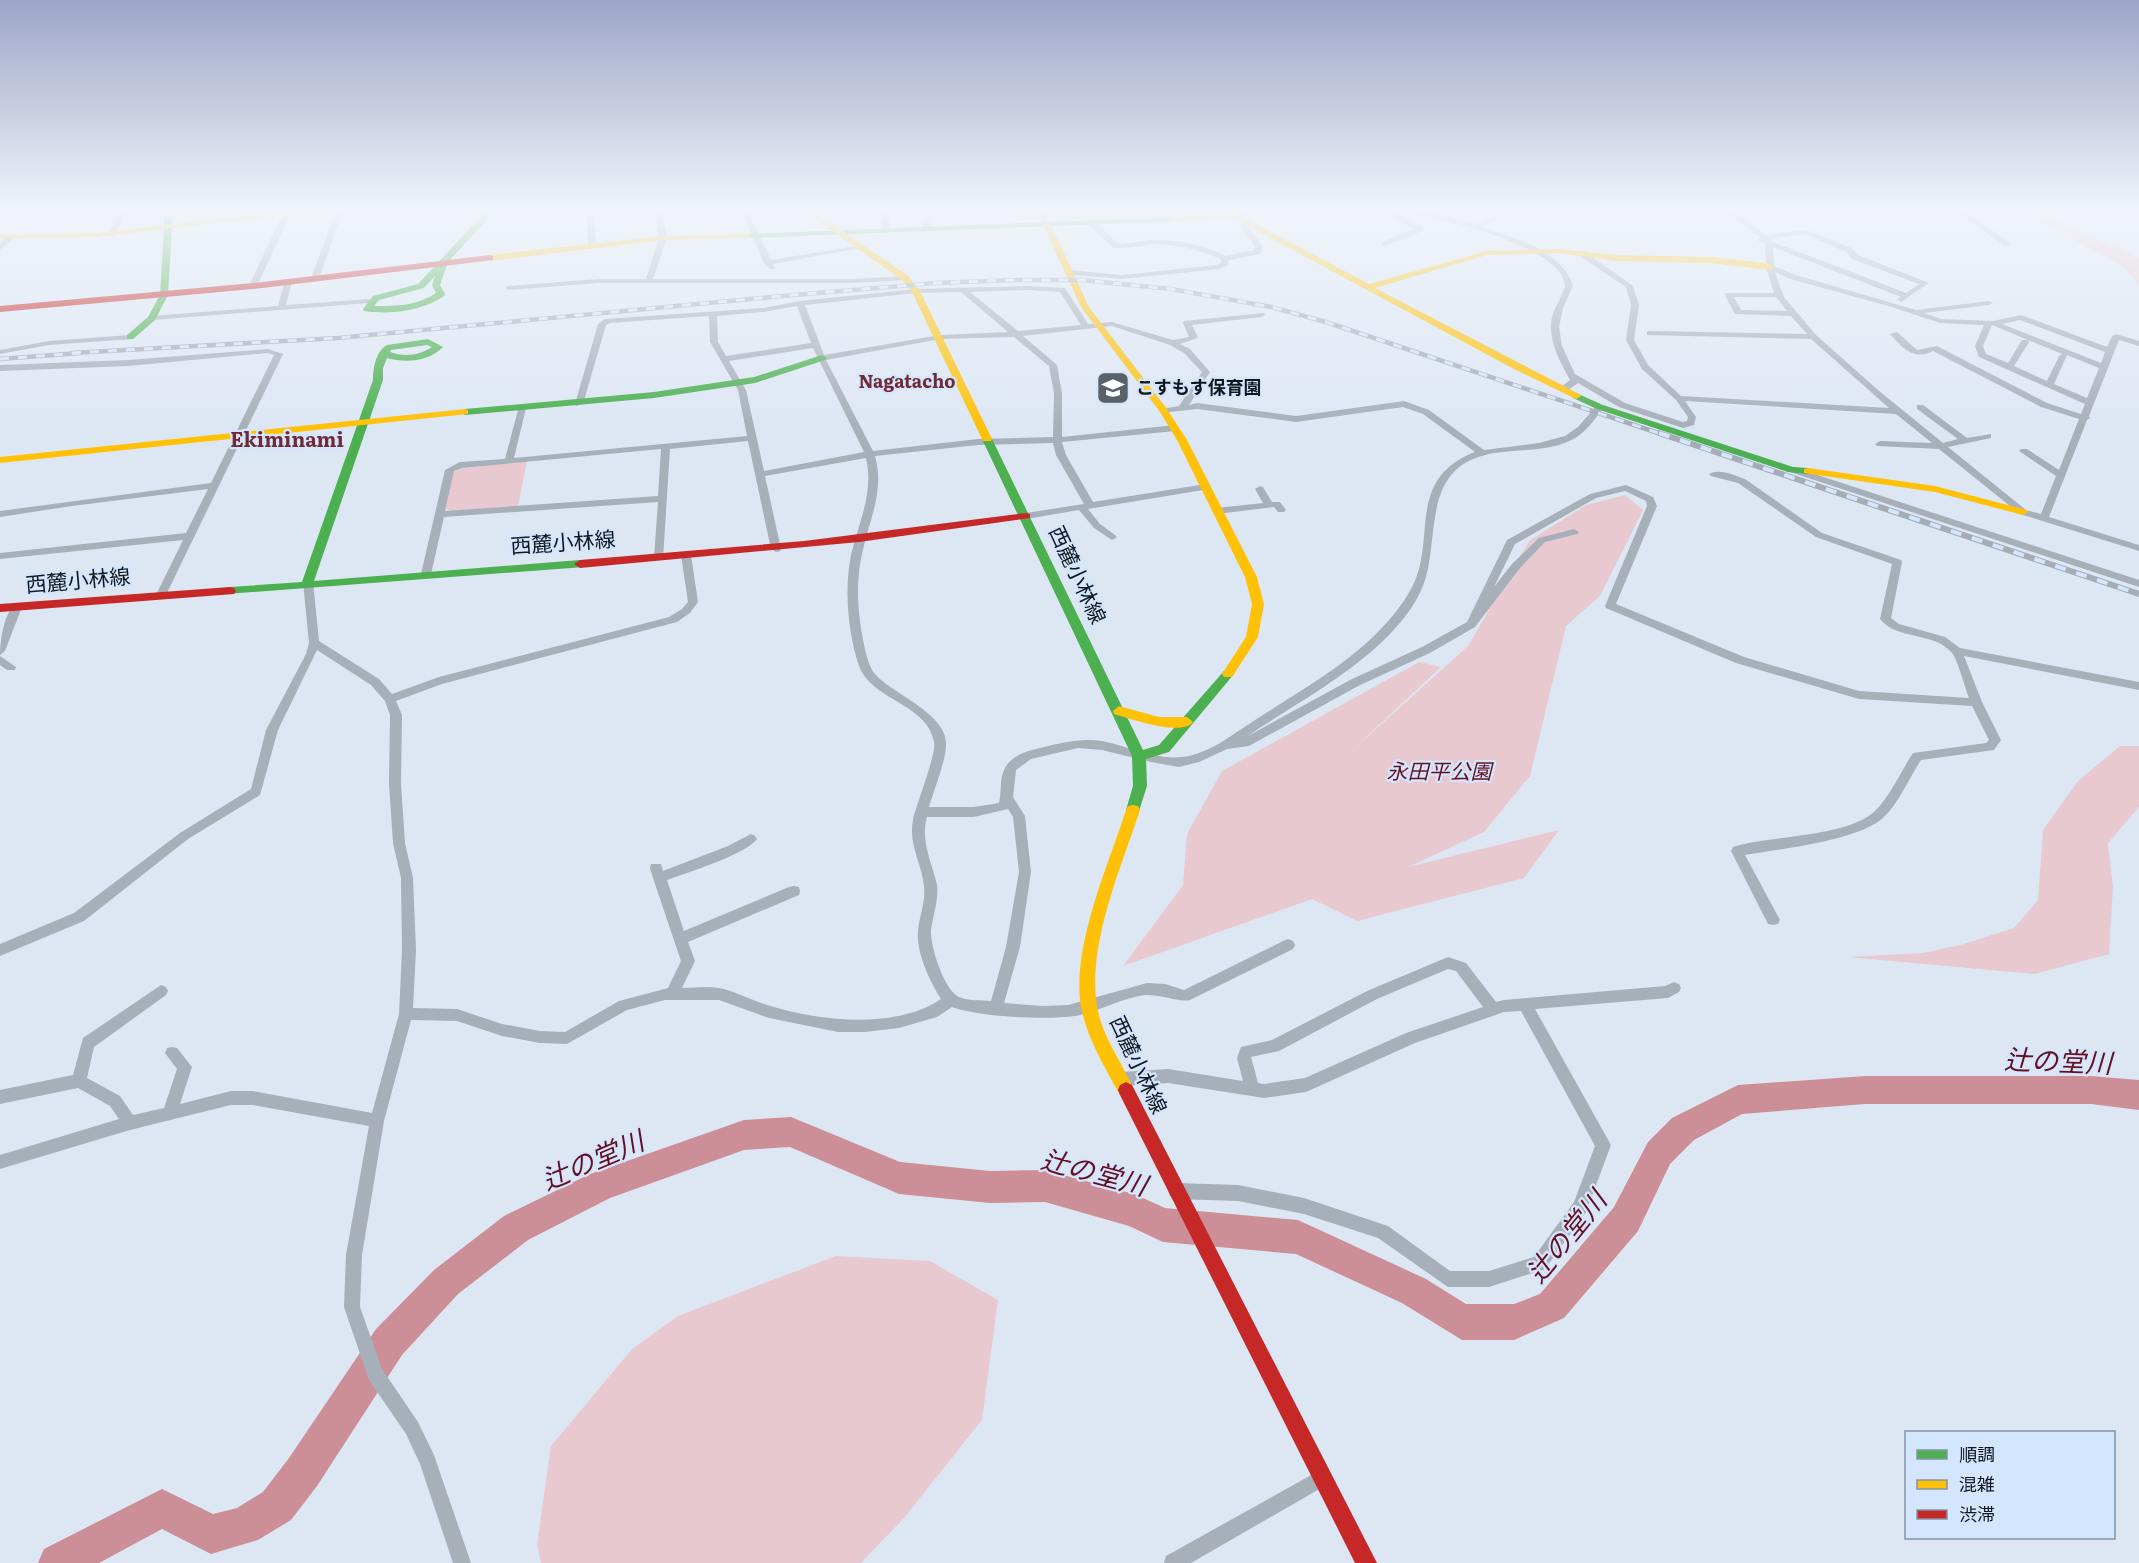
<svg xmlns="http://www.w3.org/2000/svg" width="2139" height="1563" font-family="Literata,'Noto Sans JP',serif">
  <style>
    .green { fill: #e8c9d0 }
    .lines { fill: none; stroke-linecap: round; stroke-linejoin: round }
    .river { fill: #cc8e97; fill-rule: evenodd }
    .street { fill: #a7afb9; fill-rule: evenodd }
    .fast { fill: #4caf50; fill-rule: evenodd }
    .slow { fill: #ffc107; fill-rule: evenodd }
    .jam { fill: #c62828; fill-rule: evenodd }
    .rail-far1-casing { stroke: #a4acb6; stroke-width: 4.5 }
    .rail-casing { stroke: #a4acb6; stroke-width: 6 }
    .rail-far1 { stroke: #d4e6fd; stroke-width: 3; stroke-dasharray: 9; stroke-linecap: butt }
    .rail { stroke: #d4e6fd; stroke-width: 4; stroke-dasharray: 11; stroke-linecap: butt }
    .labels { text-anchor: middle; stroke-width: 4.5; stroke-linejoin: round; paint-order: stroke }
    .far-neighbourhood-label { font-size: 18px; font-weight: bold; fill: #712a32; stroke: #d4e6fd }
    .far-poi-label { font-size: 18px; font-weight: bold; fill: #11171f; stroke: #d4e6fd; text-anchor: start }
    .far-quarter-label { font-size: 20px; font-weight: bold; fill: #712a32; stroke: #d4e6fd }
    .street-label { font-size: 21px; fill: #11171f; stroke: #d4e6fd }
    .park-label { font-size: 21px; font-style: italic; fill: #650f20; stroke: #d4e6fd }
    .near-water-label { font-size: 27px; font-style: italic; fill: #650f20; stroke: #d4e6fd }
  </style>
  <rect width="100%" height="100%" fill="#dde7f4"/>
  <g class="green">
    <path d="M2014 209H2041L2062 224 2139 258V286L2124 267Z"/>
    <path d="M527 461 518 506 451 511 446 509 453 473 457 469Z"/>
    <path d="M1625 495 1643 510 1600 596 1566 626 1530 776 1484 832 1408 867 1559 830 1524 878 1357 921 1312 899 1123 966 1183 885 1187 834 1222 771 1419 662 1441 667 1347 755 1468 646 1529 541 1586 505Z"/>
    <path d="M2120 746H2139V807L2108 843 2113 887 2109 954 2035 974 1848 957 1923 953 1964 944 2014 928 2038 900 2043 830 2078 781Z"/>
    <path d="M836 1256 930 1261 998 1300 982 1420 904 1518 861 1563H541L537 1545 551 1446 632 1349 678 1316Z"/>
  </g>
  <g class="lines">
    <path class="river" d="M1865 1076H2091L2139 1080V1110L2091 1104H1865L1742 1114 1694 1140 1670 1164 1638 1231 1564 1318 1514 1340H1462L1402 1303 1296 1254 1163 1242 1129 1226 1045 1202 990 1203 899 1194 790 1147 744 1150 610 1198 528 1240 458 1294 402 1355 317 1486 291 1520 258 1540 211 1554 162 1529 99 1563H38L44 1549 162 1489 213 1514 237 1508 263 1492 289 1458 376 1329 434 1270 504 1216 590 1174 744 1120 791 1117 900 1162 990 1171 1045 1170 1134 1194 1165 1208 1298 1220 1426 1279 1466 1304H1514L1540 1294 1614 1207 1648 1142 1672 1118 1738 1085Z"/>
    <g class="street">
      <path d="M0 209H4L0 212Z"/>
      <path d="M122 209H129L114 236H108L107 234Z"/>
      <path d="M337 209 343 211 319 278 312 280 311 278Z"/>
      <path d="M587 209H594L596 245 592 247 588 245Z"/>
      <path d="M655 209H754L748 211 771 260 862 245 866 247 773 264 775 268 771 270 764 263 741 211 662 212 667 238 653 279H854L905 276 909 278 905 280 854 283H598L509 290 505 288 509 286 598 279H646L659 238Z"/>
      <path d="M882 209H889L890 231 886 233 882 231Z"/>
      <path d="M928 209H935L930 229 926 231 922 229Z"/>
      <path d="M1038 209H1045L1050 227H1044Z"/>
      <path d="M1221 209H1229L1235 214 1269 209H1292L1234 218Z"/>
      <path d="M1311 209 1415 210 1442 215 1475 224 1496 215H1500V217L1482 227C1514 238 1562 250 1573 286L1563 308 1559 327 1562 346 1575 374 1625 403 1683 422 1687 421 1688 417 1676 400 1642 369 1626 340 1631 305 1626 287 1578 255V251H1584L1633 286 1639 305 1634 340 1648 365 1681 396 1889 408 1811 339 1647 335V331H1650L1807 334 1791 316 1735 314 1725 295 1726 293H1774L1766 267 1765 244 1757 240 1760 238 1743 224 1719 209C1737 209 1752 223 1765 235L1806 230 1852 248 1858 255 1929 283 1901 302 1897 300 1901 297 1773 247 1774 266 1796 275 1916 310 1989 301 1993 303 1989 305 1924 313 1941 319 1993 321 2021 315 2107 347 2112 336 2116 334 2139 341V346L2119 340 2089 416 2090 418 2087 420 2049 517 2139 545V551L2020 514 1939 449 1877 446 1875 444 1880 441 1932 443 1896 414 1685 401 1696 417 1694 425 1683 428 1619 407 1578 383 1567 391H1561V387L1570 380C1560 362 1547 339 1552 317 1555 306 1562 297 1565 286 1564 282 1563 276 1560 273 1539 242 1437 216 1400 213L1404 217 1423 227V231L1385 246H1382V242L1414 229 1398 221 1393 213 1314 211ZM1805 234 1846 252 1852 259 1919 284 1906 293 1773 242 1769 239ZM1775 272 1790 279 1892 307 1940 323 1984 325 1975 346 1979 357 2085 404 2081 414 2047 403 1937 346 1917 350 1897 332 1890 334C1903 348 1913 361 1933 351L2041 407 2079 419 2059 470 2027 449H2021L2019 451 2056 476 2041 514 2026 510 1948 447 1991 438V434L1967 438 1923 405H1917V409L1958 439 1943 443 1878 390 1816 335 1784 297ZM1734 297H1776L1787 311 1741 310ZM2020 320 2105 352 2101 363 2002 324ZM1992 325 2062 354 2059 356 2047 381 2014 366 2029 342 2028 340H2022L2008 363 1986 354 1983 346ZM2067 355 2099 368 2087 398 2054 384Z"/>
      <path d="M1953 209H1961L2012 244 2005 246Z"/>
      <path d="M286 213 290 215 257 286 250 288 249 286 282 215Z"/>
      <path d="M1089 221H1095L1118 244 1154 240 1176 241 1204 247 1226 256 1254 250 1255 247 1242 229 1241 224 1245 222H1248L1250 229 1263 247 1260 254 1229 260 1228 265 1220 269 1122 279 1065 274V270H1068L1122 275 1218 265 1221 262V259C1201 251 1179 244 1156 244 1142 245 1128 249 1113 248L1089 225Z"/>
      <path d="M8 235 15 237 0 250V244Z"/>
      <path d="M285 280 292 282 286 305 369 299 373 301 369 303 152 320 148 318 152 316 278 306Z"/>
      <path d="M1028 286 1065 288 1088 324 1112 322 1173 340 1189 337 1183 323 1184 321 1264 313 1265 315 1261 317 1192 325 1198 338 1180 344 1190 349 1210 372 1189 405 1197 403 1296 416 1404 401 1429 410 1484 450 1539 443 1565 436 1578 427 1597 405 1604 407C1596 418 1588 429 1577 437 1540 460 1489 440 1456 470 1427 496 1437 551 1423 586 1396 652 1302 699 1246 737L1352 679 1422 647 1467 622 1507 540 1590 494 1626 485 1653 497 1657 506 1616 604 1744 657 1859 691 1969 698C1965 688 1958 660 1952 653 1934 631 1898 641 1880 619L1892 564 1816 537 1738 483 1711 476 1709 474C1719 468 1734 475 1745 479L1822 533 1901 560 1902 562 1891 618 1899 624 1945 637 1960 648 2139 682V690L1964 656 1982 702 2001 740 1994 750 1921 760C1909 778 1899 803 1883 818 1857 841 1780 849 1745 855L1780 920 1778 924 1773 925 1768 924 1731 851 1733 847C1770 835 1846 838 1875 811 1891 795 1901 771 1913 753L1986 743 1989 740 1972 706 1859 699 1736 663 1606 608 1605 606 1647 506 1646 501 1625 491 1596 498 1515 544 1494 587 1512 564 1539 538 1574 529 1579 532 1577 534 1545 542 1520 568 1475 627 1430 653 1360 685 1249 746 1227 749 1199 762 1179 767 1151 762 1102 750 1078 748 1031 759 1016 770 1013 797 1025 816 1031 872 1020 947 1004 1003 1042 1006 1068 1005 1147 983 1165 984 1184 990 1283 941 1288 939 1293 941 1295 945 1293 949 1190 1000C1182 1003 1160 994 1145 995 1122 998 1102 1010 1080 1015 1053 1021 978 1017 952 1007L937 1017 899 1028 865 1032H838L769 1018 719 1000H665L627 1010 567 1044 540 1043 502 1036 457 1021 411 1020 384 1121 362 1255 360 1307 382 1369 418 1422 434 1455 471 1563H453L420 1464 406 1434 369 1380 344 1307 346 1255 369 1126 253 1105H231L130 1130 0 1169V1155L119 1119 110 1106 78 1088 0 1104V1090L73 1075 83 1038 161 985 166 987 168 991 166 995 94 1047 87 1078 120 1096 133 1115 164 1108 177 1069 165 1053 167 1048 172 1047 177 1048 192 1067 180 1104 231 1091H253L372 1113 399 1014 402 950 401 878 393 843 389 784 390 715 385 701 371 685 317 650 278 730 260 795 188 839 84 921 0 956V944L74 913 180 833 251 789 266 730 306 654 309 643 303 582 304 580 308 579 313 582 319 641 379 679 392 694 439 677 669 617 682 609 688 602 681 555 686 552 691 555 698 602 690 613 677 622 442 684 396 701 402 715 401 784 405 843 413 878 416 950 413 1008 457 1009 502 1024 540 1031 565 1032 619 1001 668 988 681 961 653 878 650 868 651 864H661L663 871 728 846 751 834 755 836 757 839C747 854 686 873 667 880L684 931 789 887 794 886 799 887 800 891 799 895 688 942 695 961 682 988C694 988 707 986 719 988 735 991 751 1000 767 1005 817 1021 896 1030 941 999 930 982 916 952 918 931 919 917 926 901 924 887 922 863 908 845 913 820 916 805 937 753 934 742 928 708 885 702 866 678 859 670 857 659 854 649 847 618 845 586 851 555 859 521 874 493 866 458L765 476 781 549 780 551 776 552 771 549 748 441 670 449 663 559H655L654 557 658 502 444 517 431 574 426 577 421 574 445 470 460 462 505 459 519 406 526 408 514 458 747 436 738 390 710 342 709 316 610 323 606 325 583 404 576 406 575 404 598 324 605 319 763 308 800 301 916 289ZM1028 290 1060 292 1081 325 1018 331 970 292ZM961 292 1008 332 940 335 824 355 805 305 916 293ZM797 306 811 343 726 356 718 342 717 316 763 312ZM1112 326 1170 345 1184 353 1202 372 1179 406 1161 409V413L1197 409 1296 422 1403 407 1423 414 1475 452C1403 480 1439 542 1410 591 1372 655 1302 688 1243 728 1225 740 1204 755 1182 757 1155 760 1128 746 1102 741 1080 738 1061 743 1040 748 1027 751 1012 755 1005 768 999 779 1002 791 999 803L974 807H929C934 790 945 763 946 746 949 714 892 694 875 674 869 667 867 657 865 649 858 618 855 585 862 554 869 520 885 491 875 456L978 445 1053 443 1056 455 1084 504 1026 513 1021 516 1026 519 1079 510 1094 528 1112 540 1117 537 1115 535 1100 524 1088 509 1209 489V485L1206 484 1093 502 1066 455 1062 442 1175 431 1179 428 1175 425 1062 437V394L1057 365 1023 336ZM1014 337 1049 366 1054 394 1053 437 978 439 873 451 826 360 940 339ZM813 348 864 452 764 471 746 390 729 361ZM661 449 658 496 445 511 454 471 462 468ZM1008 809 1013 817 1019 872 1006 947 991 1001C981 1000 968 1001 959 997 944 990 930 946 931 930 933 916 939 898 937 885 932 862 920 841 927 817H974Z"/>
      <path d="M130 335 134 337 133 339 49 345 0 354V350L49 341Z"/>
      <path d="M268 349 283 354 165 597H157L156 595 183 540 0 559V553L186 533 208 489 72 506 0 517V511L211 483 274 355 268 353 128 366 0 371V365L128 360Z"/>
      <path d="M1793 467 2139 580V587L1790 472 1788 470Z"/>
      <path d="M1260 486 1263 487 1272 502H1280L1286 510 1284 512H1278L1274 507 1217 514 1212 511 1217 508 1263 503 1255 489Z"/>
      <path d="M17 604 22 607 5 651 0 655C0 641 4 610 17 604Z"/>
      <path d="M0 656 16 667 15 670H7L0 665Z"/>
      <path d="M1448 957 1466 963 1496 1002 1504 1000 1665 986 1674 982 1679 984 1681 988 1679 992 1668 998 1535 1009 1611 1145 1586 1212 1545 1269 1489 1287H1448L1378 1238 1304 1214 1238 1201 1176 1199 1170 1196 1168 1191 1170 1186 1176 1183 1238 1185 1304 1198 1388 1226 1450 1271H1489L1534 1257 1574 1202 1595 1146 1521 1011 1504 1012 1415 1043 1306 1092 1264 1098 1168 1083 1120 1086 1115 1084 1113 1079 1115 1074 1120 1072 1168 1069 1243 1081 1237 1058 1241 1047 1272 1040 1367 991ZM1448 969 1456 971 1483 1007 1406 1033 1305 1078 1264 1084 1258 1083 1251 1057 1279 1051 1377 999Z"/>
      <path d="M1322 1469 1328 1472 1331 1478 1328 1484 1191 1563H1164L1166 1556Z"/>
    </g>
    <g class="fast">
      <path d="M165 209H173L168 295 155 320 133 339H127V335L148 317 160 295Z"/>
      <path d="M488 209H497L448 262 440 285 445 294 444 296C422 311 390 315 364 311L363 309 373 296 418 284ZM435 276 432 285 436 293C417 306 396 306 374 306L379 300 424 288Z"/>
      <path d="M1175 217 1179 219 1178 221 747 238 743 236 747 234Z"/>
      <path d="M428 339 443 347C428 362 406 363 387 358L383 368V380L314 581 580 560 584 561V567L226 594 224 591 226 588 230 587 302 582 373 380C373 368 376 351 387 345ZM427 345 432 347C418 356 404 357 390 352L391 350Z"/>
      <path d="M822 355 827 358 825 360 755 383 654 398 465 415 460 412 465 409 654 392 754 377Z"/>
      <path d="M1576 393 1603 405 1793 467 1808 468 1813 471 1808 474 1788 472 1597 409 1573 398 1571 396Z"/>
      <path d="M987 436 992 439 1143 750 1159 745 1224 671H1232L1234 674 1169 752 1146 759 1147 786 1138 814H1128L1126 810 1133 786 1132 756 982 439Z"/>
    </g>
    <g class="slow">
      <path d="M330 209H370L224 222 97 237 0 239V235L97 233 224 218Z"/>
      <path d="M801 209H811L908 276 919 289 992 439 991 441H983L982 439 912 292 902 280Z"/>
      <path d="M1237 214 1369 284 1487 251 1559 249 1616 255 1711 257 1770 264 1774 267 1770 270 1711 263 1616 261 1559 253 1487 255 1375 288 1579 394 1581 396 1576 399 1514 369 1233 218 1175 221 1171 219 1175 217Z"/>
      <path d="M1044 223 1051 225 1089 307 1167 409 1187 440 1257 577 1264 604 1258 637 1232 677H1224L1222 674 1246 637 1252 604 1245 577 1177 440 1160 412 1081 307 1043 225Z"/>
      <path d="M747 234H750V238L663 240 490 261 486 258 490 255 663 236Z"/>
      <path d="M465 409 468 410V414L0 463V457Z"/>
      <path d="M1808 468 1935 486 2027 510 2028 512 2023 515 1935 492 1804 473V469Z"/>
      <path d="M1119 706 1159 717H1187L1193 722C1182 737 1131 719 1114 714L1113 711Z"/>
      <path d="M1133 805 1138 806 1140 810C1121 868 1087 945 1097 1006 1102 1037 1122 1062 1134 1090L1132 1095 1126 1098 1120 1095C1105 1068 1087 1038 1081 1007 1071 948 1108 866 1126 810L1128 806Z"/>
    </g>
    <g class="jam">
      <path d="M490 255 493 256V260L253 289 0 312V306L253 283Z"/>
      <path d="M1026 513 1030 514V518L859 542 580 568 574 564 580 560 804 541Z"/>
      <path d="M230 587 234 588 236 591 234 594 0 612V604Z"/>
      <path d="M1126 1082 1132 1085 1377 1563H1355L1120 1095 1118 1090 1120 1085Z"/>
    </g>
    <defs>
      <g id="rail-far1">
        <path d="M72 353 338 338 782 296 936 283 1017 280H1081L1171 289 1271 307 1326 322 1664 435"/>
        <path d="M0 359 80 353"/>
      </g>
      <path id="rail" d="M1659 433 2139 594"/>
    </defs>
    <use href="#rail-far1" class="rail-far1-casing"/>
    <use href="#rail" class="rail-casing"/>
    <use href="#rail-far1" class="rail-far1"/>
    <use href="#rail" class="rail"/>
  </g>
  <linearGradient id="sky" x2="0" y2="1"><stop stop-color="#9da5c8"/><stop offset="0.49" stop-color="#f0f4fa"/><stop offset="1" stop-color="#f0f4fa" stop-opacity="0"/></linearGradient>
  <rect width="2139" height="428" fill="url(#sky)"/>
  <defs>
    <symbol id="school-square" viewBox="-11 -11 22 22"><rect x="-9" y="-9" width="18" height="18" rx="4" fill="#58606a" stroke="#d4e6fd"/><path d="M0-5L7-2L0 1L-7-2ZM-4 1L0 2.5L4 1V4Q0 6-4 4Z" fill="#fff"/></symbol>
  </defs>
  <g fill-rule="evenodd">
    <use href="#school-square" x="1094" y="369" width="38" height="38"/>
  </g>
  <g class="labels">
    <g class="far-neighbourhood-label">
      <text x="907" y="388">Nagatacho</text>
    </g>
    <g class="far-poi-label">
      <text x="1136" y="394">こすもす保育園</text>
    </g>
    <g class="far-quarter-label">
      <text x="287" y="447">Ekiminami</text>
    </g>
    <g class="street-label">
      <text transform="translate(563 543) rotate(-4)" y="7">西麓小林線</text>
      <text transform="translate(1077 575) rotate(65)" y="7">西麓小林線</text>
      <text transform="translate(78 581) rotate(-5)" y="7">西麓小林線</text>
      <text transform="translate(1138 1065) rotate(65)" y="7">西麓小林線</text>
    </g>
    <g class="park-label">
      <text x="1439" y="779">永田平公園</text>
    </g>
    <g class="near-water-label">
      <text transform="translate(2058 1062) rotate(2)" y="9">辻の堂川</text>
      <text transform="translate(593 1161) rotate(-23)" y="9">辻の堂川</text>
      <text transform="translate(1094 1173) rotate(15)" y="9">辻の堂川</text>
      <text transform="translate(1567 1237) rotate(-51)" y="9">辻の堂川</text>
    </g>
  </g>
  <rect x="1905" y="1431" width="210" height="108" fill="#d4e6fd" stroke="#8693a4" stroke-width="1.5"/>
  <rect x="1917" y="1450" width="30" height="9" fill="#4caf50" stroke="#8693a4" stroke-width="1.5"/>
  <text x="1959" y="1461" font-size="18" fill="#11171f">順調</text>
  <rect x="1917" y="1480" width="30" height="9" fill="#ffc107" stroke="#8693a4" stroke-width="1.5"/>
  <text x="1959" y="1491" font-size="18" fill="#11171f">混雑</text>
  <rect x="1917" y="1510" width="30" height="9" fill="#c62828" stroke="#8693a4" stroke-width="1.5"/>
  <text x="1959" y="1521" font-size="18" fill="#11171f">渋滞</text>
</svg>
